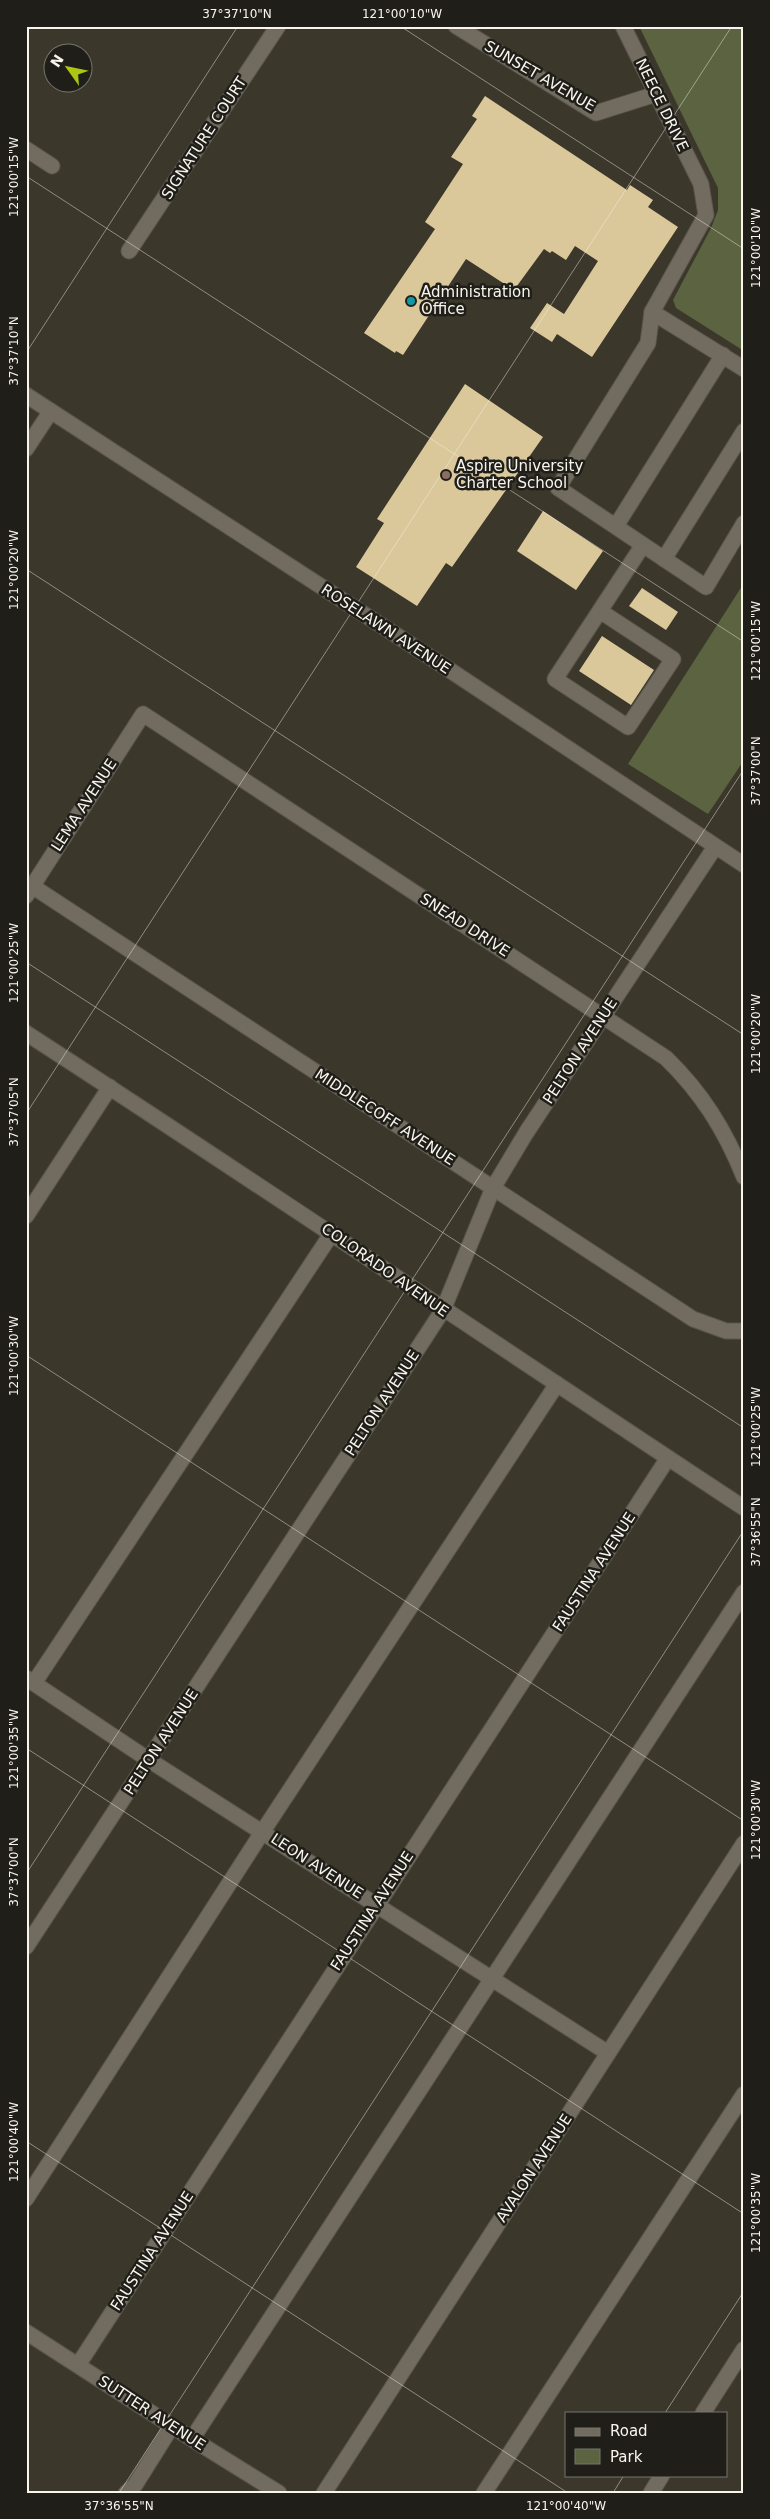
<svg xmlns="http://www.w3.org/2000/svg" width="770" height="2519" font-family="'DejaVu Sans',sans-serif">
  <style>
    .green { fill: #5b6341 }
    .building { fill: #dac89a }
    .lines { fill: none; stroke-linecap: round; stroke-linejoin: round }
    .minor-casing { stroke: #5a564c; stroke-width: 17 }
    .minor { stroke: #716c5f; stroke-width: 15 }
    .ticks { fill: none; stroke: #f8f5ed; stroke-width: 1; stroke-opacity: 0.45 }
    .culture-dot { fill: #0f9aa8; stroke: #201e19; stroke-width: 2 }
    .education-dot { fill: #8d6e63; stroke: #201e19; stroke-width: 2 }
    .labels { text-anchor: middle; stroke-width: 5; stroke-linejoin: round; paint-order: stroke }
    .street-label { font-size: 15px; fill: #f8f5ed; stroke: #201e19 }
    .poi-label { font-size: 15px; fill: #f8f5ed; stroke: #201e19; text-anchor: start }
    .neatline { fill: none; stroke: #f8f5ed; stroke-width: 2 }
    .ticks-label { font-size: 12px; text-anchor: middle; fill: #f8f5ed }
  </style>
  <rect width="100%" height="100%" fill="#3b372b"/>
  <g class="green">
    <path d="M639 26H744V351L676 308 673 300 711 228 718 210V188Z"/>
    <path d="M744 583V760L708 814 628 764Z"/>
  </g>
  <g class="building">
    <path d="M485 96 627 190 630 185 653 200 648 207 678 227 592 357 557 334 552 342 530 328 547 303 564 314 598 261 575 246 566 260 552 251 550 253 544 249 514 290 466 259 403 355 396 351 395 353 364 333 435 229 425 222 463 164 451 157 477 119 472 116Z"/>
    <path d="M465 384 543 437 452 567 446 563 417 606 356 567 384 523 377 519Z"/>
    <path d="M543 511 603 551 576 590 517 551Z"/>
    <path d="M642 588 678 612 666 630 629 606Z"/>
    <path d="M602 636 654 670 631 705 579 671Z"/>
  </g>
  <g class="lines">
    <defs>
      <g id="minor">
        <path d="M456 26 596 113 656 94"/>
        <path d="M623 26 701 184 706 215 652 312 648 343 558 488 706 587 744 523"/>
        <path d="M26 149 52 166"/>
        <path d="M129 251 278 26"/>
        <path d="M652 312 744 369"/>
        <path d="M26 395 436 661 744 865"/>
        <path d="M26 449 51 411"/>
        <path d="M616 526 723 355"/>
        <path d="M664 559 744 431"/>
        <path d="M600 611 673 659 628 727 555 679 643 545"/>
        <path d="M32 886 693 1319 726 1331H744"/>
        <path d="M26 896 143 714 666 1058C702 1093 725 1130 744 1177"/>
        <path d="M26 1033C267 1189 504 1350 744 1508"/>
        <path d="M26 1216 110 1087"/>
        <path d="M26 1678 149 1760 608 2053"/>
        <path d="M34 1683 332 1233"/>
        <path d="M26 1947 443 1310 493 1188 526 1133 715 847"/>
        <path d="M26 2199 263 1831 557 1384"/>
        <path d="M26 2332 192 2439 279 2493"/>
        <path d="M78 2365 668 1458"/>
        <path d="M703 2413 744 2349"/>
        <path d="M192 2439 744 1592"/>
        <path d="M126 2493 135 2485 172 2426"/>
        <path d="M324 2493 744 1843"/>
        <path d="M484 2493 744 2094"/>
        <path d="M651 2493 662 2475"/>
      </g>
    </defs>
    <use href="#minor" class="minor-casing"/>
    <use href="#minor" class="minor"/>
  </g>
  <path class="ticks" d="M400 26 744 249M26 176 744 642M26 353 238 26M26 569 744 1035M26 962 744 1428M26 1114 732 26M26 1355 744 1821M26 1748 744 2214M26 1874 744 769M26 2141 568 2493M665 2413 744 2291M119 2493 744 1530M613 2493 624 2475"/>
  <circle class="culture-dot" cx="411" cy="301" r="5"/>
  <circle class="education-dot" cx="446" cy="475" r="5"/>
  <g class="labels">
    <g class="street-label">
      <text transform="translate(540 76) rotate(30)" y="5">SUNSET AVENUE</text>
      <text transform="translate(662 105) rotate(64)" y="5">NEECE DRIVE</text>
      <text transform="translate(204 138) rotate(-57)" y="5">SIGNATURE COURT</text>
      <text transform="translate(386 629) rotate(33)" y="5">ROSELAWN AVENUE</text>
      <text transform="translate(84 805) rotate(-57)" y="5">LEMA AVENUE</text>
      <text transform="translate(465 925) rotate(33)" y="5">SNEAD DRIVE</text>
      <text transform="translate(580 1051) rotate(-57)" y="5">PELTON AVENUE</text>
      <text transform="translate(385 1117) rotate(33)" y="5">MIDDLECOFF AVENUE</text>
      <text transform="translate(385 1270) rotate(35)" y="5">COLORADO AVENUE</text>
      <text transform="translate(382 1403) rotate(-57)" y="5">PELTON AVENUE</text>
      <text transform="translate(594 1572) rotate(-57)" y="5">FAUSTINA AVENUE</text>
      <text transform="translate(161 1742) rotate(-57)" y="5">PELTON AVENUE</text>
      <text transform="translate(317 1866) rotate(33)" y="5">LEON AVENUE</text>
      <text transform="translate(372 1911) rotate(-57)" y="5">FAUSTINA AVENUE</text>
      <text transform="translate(534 2168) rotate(-57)" y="5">AVALON AVENUE</text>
      <text transform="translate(152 2251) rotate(-57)" y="5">FAUSTINA AVENUE</text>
      <text transform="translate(152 2413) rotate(33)" y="5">SUTTER AVENUE</text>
    </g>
    <g class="poi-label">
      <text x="421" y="297">Administration<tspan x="421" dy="17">Office</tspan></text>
      <text x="456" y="471">Aspire University<tspan x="456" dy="17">Charter School</tspan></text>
    </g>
  </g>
  <rect width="770" height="2519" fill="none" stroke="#201e19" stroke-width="55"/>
  <rect x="565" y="2412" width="162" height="65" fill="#201e19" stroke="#76746e"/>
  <rect x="575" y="2428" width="25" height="8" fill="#716c5f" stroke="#76746e"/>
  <text x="610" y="2436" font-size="15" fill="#f8f5ed">Road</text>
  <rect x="575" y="2449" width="25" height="15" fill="#5b6341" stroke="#76746e"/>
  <text x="610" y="2462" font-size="15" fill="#f8f5ed">Park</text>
  <g transform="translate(68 68) rotate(303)"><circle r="24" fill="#201e19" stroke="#76746e"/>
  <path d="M0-4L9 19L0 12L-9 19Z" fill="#acc611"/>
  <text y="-8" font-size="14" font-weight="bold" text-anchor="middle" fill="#f8f5ed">N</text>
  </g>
  <rect x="28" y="28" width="714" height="2464" class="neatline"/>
  <g class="ticks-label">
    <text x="237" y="18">37°37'10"N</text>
    <text x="402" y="18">121°00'10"W</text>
    <text transform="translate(14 177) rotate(-90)" y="4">121°00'15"W</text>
    <text transform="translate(756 248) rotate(-90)" y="4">121°00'10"W</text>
    <text transform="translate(14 351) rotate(-90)" y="4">37°37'10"N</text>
    <text transform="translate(14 570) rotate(-90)" y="4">121°00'20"W</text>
    <text transform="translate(756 641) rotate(-90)" y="4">121°00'15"W</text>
    <text transform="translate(756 771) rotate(-90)" y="4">37°37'00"N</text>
    <text transform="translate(14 963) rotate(-90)" y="4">121°00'25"W</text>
    <text transform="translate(756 1034) rotate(-90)" y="4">121°00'20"W</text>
    <text transform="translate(14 1112) rotate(-90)" y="4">37°37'05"N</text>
    <text transform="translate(14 1356) rotate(-90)" y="4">121°00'30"W</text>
    <text transform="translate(756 1427) rotate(-90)" y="4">121°00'25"W</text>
    <text transform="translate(756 1532) rotate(-90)" y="4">37°36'55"N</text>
    <text transform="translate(14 1749) rotate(-90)" y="4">121°00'35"W</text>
    <text transform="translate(756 1820) rotate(-90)" y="4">121°00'30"W</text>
    <text transform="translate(14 1872) rotate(-90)" y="4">37°37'00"N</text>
    <text transform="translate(14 2142) rotate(-90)" y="4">121°00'40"W</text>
    <text transform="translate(756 2213) rotate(-90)" y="4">121°00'35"W</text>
    <text x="119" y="2510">37°36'55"N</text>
    <text x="566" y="2510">121°00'40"W</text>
  </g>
</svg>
